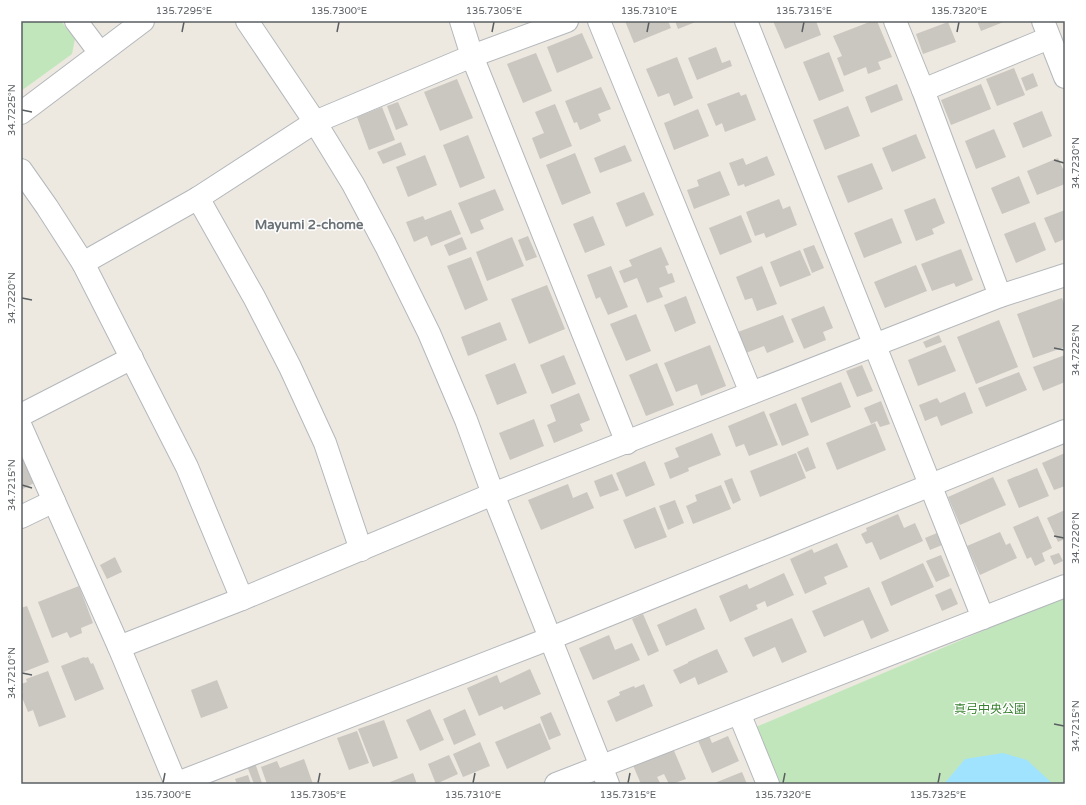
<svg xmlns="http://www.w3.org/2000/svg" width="1086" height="805" font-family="'Varela Round','Noto Sans JP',sans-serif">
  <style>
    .green { fill: #c2e6bc }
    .water { fill: #9fe3ff }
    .building { fill: #cac6c0 }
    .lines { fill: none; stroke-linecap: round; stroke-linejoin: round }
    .minor-casing { stroke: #b4b8bc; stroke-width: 24 }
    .minor { stroke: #fff; stroke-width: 22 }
    .ticks { fill: none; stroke: #5a5f62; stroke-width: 1.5 }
    .labels { text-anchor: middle; stroke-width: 3; stroke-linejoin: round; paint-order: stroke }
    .park-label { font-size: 12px; fill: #398231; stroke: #fff }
    .neighbourhood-label { font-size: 13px; font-weight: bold; fill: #6a7174; stroke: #fff }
    .neatline { fill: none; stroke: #5a5f62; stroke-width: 1.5 }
    .ticks-label { font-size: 10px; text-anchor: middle; fill: #5a5f62 }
  </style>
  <rect width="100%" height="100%" fill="#ede9e1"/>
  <g class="green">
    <path d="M21 21H61L75 39 72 54 21 91Z"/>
    <path d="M1065 596V784H779L756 727Z"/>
  </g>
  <path class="water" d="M1003 753 1027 760 1053 784H944L965 759Z"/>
  <g class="building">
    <path d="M625 21H668L671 28 634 43Z"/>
    <path d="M675 21H698L678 29Z"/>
    <path d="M773 21H816L821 35 785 49Z"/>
    <path d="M872 21H877L892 57 878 62 881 69 868 74 866 67 844 76 837 58 842 56 833 36Z"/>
    <path d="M977 21H1006L981 31Z"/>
    <path d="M948 22 956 42 923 54 916 34Z"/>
    <path d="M582 33 593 58 557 73 547 47Z"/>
    <path d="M716 47 722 63 730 60 732 66 697 80 688 58Z"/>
    <path d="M829 52 844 91 819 101 803 62Z"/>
    <path d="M536 53 552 91 523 103 507 64Z"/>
    <path d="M677 57 693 98 674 106 669 93 658 97 646 69Z"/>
    <path d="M1014 68 1025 95 997 106 986 79Z"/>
    <path d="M1033 73 1038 86 1026 91 1021 78Z"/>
    <path d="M457 79 473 118 440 131 424 92Z"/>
    <path d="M897 84 903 100 871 113 865 97Z"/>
    <path d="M981 84 991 109 951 125 941 100Z"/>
    <path d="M601 87 611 109 598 114 601 121 580 130 577 122 574 123 565 101Z"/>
    <path d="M739 92 741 96 746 94 756 120 725 132 722 123 716 126 707 104Z"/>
    <path d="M398 102 408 125 396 130 387 106Z"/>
    <path d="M555 104 572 146 540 159 532 138 544 133 535 112Z"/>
    <path d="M848 106 860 136 825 150 813 120Z"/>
    <path d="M382 107 395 140 369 150 357 117Z"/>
    <path d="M698 109 709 136 674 150 664 123Z"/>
    <path d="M1042 111 1052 136 1023 148 1013 123Z"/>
    <path d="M994 129 1006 157 976 169 965 141Z"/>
    <path d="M916 134 926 158 892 172 882 148Z"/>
    <path d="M468 135 485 178 460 188 443 145Z"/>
    <path d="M401 142 406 155 383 164 377 152Z"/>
    <path d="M625 145 632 161 600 173 594 158Z"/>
    <path d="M575 153 591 193 562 205 546 165Z"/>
    <path d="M425 155 437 185 408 197 396 167Z"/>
    <path d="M767 156 775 175 745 187 744 184 738 186 729 163 743 158 746 165Z"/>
    <path d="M1058 158 1063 169 1065 168V184L1037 195 1027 171Z"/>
    <path d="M872 163 883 189 848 203 837 176Z"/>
    <path d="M720 171 730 195 694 209 687 190 699 186 697 180Z"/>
    <path d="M1019 176 1030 203 1002 214 991 188Z"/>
    <path d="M495 189 504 210 480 220 484 229 471 234 458 203Z"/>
    <path d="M644 192 654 215 626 227 616 203Z"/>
    <path d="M935 198 945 223 932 229 934 234 916 241 904 210Z"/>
    <path d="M779 199 783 209 790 206 797 225 766 238 764 233 755 236 746 212Z"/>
    <path d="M451 210 461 234 431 246 427 236 414 242 406 222 423 216 425 220Z"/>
    <path d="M1065 210V239L1055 243 1044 218Z"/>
    <path d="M741 215 752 242 720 255 709 228Z"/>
    <path d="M593 216 605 245 585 253 573 224Z"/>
    <path d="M892 218 902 243 864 258 854 233Z"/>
    <path d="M1035 222 1046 250 1016 263 1004 234Z"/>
    <path d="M528 236 537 257 526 261 518 240Z"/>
    <path d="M462 237 467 249 449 256 444 245Z"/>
    <path d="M512 237 524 266 487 281 476 252Z"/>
    <path d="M814 245 824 268 812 273 803 249Z"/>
    <path d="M661 247 669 265 665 266 668 274 672 273 675 282 659 288 663 297 647 303 637 278 624 283 619 271 632 266 629 260Z"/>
    <path d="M961 249 973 280 956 287 954 283 932 291 921 264Z"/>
    <path d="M800 250 811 275 780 287 770 262Z"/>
    <path d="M471 257 488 300 465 310 447 266Z"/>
    <path d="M916 265 927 291 885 308 874 282Z"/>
    <path d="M611 266 628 307 608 315 600 297 596 299 587 275Z"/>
    <path d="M762 266 777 304 757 311 752 298 745 300 736 277Z"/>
    <path d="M547 285 565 329 529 344 511 299Z"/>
    <path d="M686 296 696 323 675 332 664 305Z"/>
    <path d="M1062 298 1065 306V347L1033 358 1017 314Z"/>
    <path d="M824 306 833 328 823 332 826 340 804 349 791 319Z"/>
    <path d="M636 314 651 351 626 361 610 324Z"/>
    <path d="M783 315 794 342 767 353 764 346 746 353 738 332Z"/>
    <path d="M999 320 1018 367 976 384 957 337Z"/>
    <path d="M500 322 507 340 468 356 461 337Z"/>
    <path d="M939 335 942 342 926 348 923 342Z"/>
    <path d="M710 345 726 386 701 396 697 384 676 392 664 363Z"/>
    <path d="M945 345 956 371 918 386 908 360Z"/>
    <path d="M564 355 576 384 552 394 540 365Z"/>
    <path d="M1065 355V382L1043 391 1033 367Z"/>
    <path d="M515 363 527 393 497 405 485 375Z"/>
    <path d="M657 363 674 405 646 416 629 375Z"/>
    <path d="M862 365 873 391 857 397 846 371Z"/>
    <path d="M1019 372 1027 390 986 407 978 388Z"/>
    <path d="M841 382 851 407 811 423 801 398Z"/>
    <path d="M965 392 973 413 941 426 937 416 925 421 919 405 937 398 940 403Z"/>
    <path d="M579 393 590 420 580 424 583 431 554 443 547 425 556 421 550 405Z"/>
    <path d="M881 401 890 424 880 427 877 421 871 424 864 408Z"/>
    <path d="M796 403 809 435 782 446 769 414Z"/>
    <path d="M764 411 778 445 749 456 744 444 736 447 728 426Z"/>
    <path d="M534 419 544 446 510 460 499 433Z"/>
    <path d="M875 423 886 450 837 470 826 443Z"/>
    <path d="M712 433 721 455 688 468 689 471 670 479 664 463 679 457 675 448Z"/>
    <path d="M808 447 816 468 806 472 797 452Z"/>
    <path d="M796 453 806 478 760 497 750 471Z"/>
    <path d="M1065 453V486L1054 490 1042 463Z"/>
    <path d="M21 456 34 483 21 490Z"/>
    <path d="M645 461 655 485 626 497 616 473Z"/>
    <path d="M1037 468 1049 496 1019 508 1007 480Z"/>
    <path d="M612 474 619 490 600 497 594 481Z"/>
    <path d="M993 477 1006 505 960 525 948 497Z"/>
    <path d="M732 478 741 500 733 504 724 481Z"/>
    <path d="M568 484 573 498 587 492 594 508 541 530 528 500Z"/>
    <path d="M721 485 731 509 693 524 686 506 697 501 695 495Z"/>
    <path d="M675 500 684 523 668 530 659 506Z"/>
    <path d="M655 507 667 537 635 549 623 520Z"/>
    <path d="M1065 510V539L1058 542 1047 518Z"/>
    <path d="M898 514 904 528 915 523 923 541 880 560 872 542 866 544 861 534 867 531 866 528Z"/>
    <path d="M1038 516 1052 548 1042 553 1045 561 1035 566 1031 557 1027 559 1013 527Z"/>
    <path d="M1000 532 1006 545 1010 543 1017 558 980 575 967 546Z"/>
    <path d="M937 533 942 545 930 550 925 538Z"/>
    <path d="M837 543 848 567 824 577 827 584 805 594 790 559 812 549 814 553Z"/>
    <path d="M1059 553 1063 561 1054 565 1050 556Z"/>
    <path d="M941 555 950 576 936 582 926 561Z"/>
    <path d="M115 557 122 572 107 579 100 565Z"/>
    <path d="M923 563 934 587 891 606 881 582Z"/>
    <path d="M784 573 794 595 767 607 765 601 756 605 758 609 730 622 719 596 747 584 749 589Z"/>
    <path d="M79 586 93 623 81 628 82 633 70 638 67 632 52 638 38 602Z"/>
    <path d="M869 587 889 631 871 639 863 620 824 637 812 611Z"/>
    <path d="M951 588 958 604 942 611 935 595Z"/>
    <path d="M27 606 49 662 21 673V608Z"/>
    <path d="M696 608 705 629 666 646 657 625Z"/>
    <path d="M643 614 659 651 648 656 632 619Z"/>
    <path d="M792 618 807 652 782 663 775 647 753 657 744 638Z"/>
    <path d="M609 635 615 650 632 643 640 660 593 680 579 648Z"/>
    <path d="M717 649 728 672 698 685 695 677 680 684 673 670 688 663V662Z"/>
    <path d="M84 657 85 658 88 657 91 664 93 663 104 689 75 701 61 666Z"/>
    <path d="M530 669 541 694 504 710 502 706 479 716 467 688 497 675 500 683Z"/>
    <path d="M48 671 66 717 39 727 33 710 28 712 21 695V693H23L21 684 27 682 26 679Z"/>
    <path d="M217 680 228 708 201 718 191 690Z"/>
    <path d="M644 684 653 706 616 722 607 701 620 695 619 692 634 686 635 688Z"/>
    <path d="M430 709 444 740 420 751 406 720Z"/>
    <path d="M465 709 476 735 454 745 443 719Z"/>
    <path d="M551 712 561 735 549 740 540 717Z"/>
    <path d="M384 720 398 758 373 767 358 729Z"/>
    <path d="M540 723 551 749 507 769 495 742Z"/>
    <path d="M357 731 369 763 349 770 337 738Z"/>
    <path d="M707 731 712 743 728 736 739 761 712 773 696 736Z"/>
    <path d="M480 742 490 766 463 777 453 754Z"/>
    <path d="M672 746 686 779 672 784H669L664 774 657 777 660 783 641 784 632 763Z"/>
    <path d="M449 755 458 774 436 784 428 764Z"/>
    <path d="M304 759 313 784H267L261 767 277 761 280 768Z"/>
    <path d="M255 763 262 783 260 784H254L247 766Z"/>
    <path d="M742 772 747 784H712Z"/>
    <path d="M413 773 417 784H391L390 782Z"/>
    <path d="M248 775 251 784H237L235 779Z"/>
  </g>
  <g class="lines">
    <defs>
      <g id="minor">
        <path d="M76 21 100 53"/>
        <path d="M247 21 315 122 353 184 386 246 429 333 466 420 493 494 608 784"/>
        <path d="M461 21 472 56 627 443"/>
        <path d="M599 21 751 393"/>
        <path d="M746 21 983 618"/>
        <path d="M895 21 923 90 1000 296"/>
        <path d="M1043 21 1065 77"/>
        <path d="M923 90 1049 38"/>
        <path d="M21 113 143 21"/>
        <path d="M21 170 47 207 83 263 187 467 242 599"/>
        <path d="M198 198 254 297 290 367 325 443 361 550"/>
        <path d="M83 263 198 198 315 122 472 56 567 21"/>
        <path d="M21 415 132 358"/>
        <path d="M21 427 119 647 176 784"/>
        <path d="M21 517 54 501"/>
        <path d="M119 647 242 599 493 494 1000 296 1065 275"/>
        <path d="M739 713 768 784"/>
        <path d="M175 784 551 638 1065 431"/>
        <path d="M556 784 1065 586"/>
      </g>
    </defs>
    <use href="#minor" class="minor-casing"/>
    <use href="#minor" class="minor"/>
  </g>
  <path class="ticks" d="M182 32 184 22M337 32 339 22M492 32 494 22M647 32 649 22M802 32 804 22M957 32 959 22M22 110 32 112M1054 160 1064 163M22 298 32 300M1054 348 1064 350M22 485 32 488M1054 536 1064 538M22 673 32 675M1054 724 1064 726M163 783 165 773M318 783 320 773M473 783 475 773M628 783 630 773M783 783 785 773M938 783 940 773"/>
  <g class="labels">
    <g class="park-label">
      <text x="990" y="713">真弓中央公園</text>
    </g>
    <g class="neighbourhood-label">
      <text x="309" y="229">Mayumi 2-chome</text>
    </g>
  </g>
  <rect width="1086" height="805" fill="none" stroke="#ffffff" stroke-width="44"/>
  <rect x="22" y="22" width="1042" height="761" class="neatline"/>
  <g class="ticks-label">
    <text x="184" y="14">135.7295°E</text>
    <text x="339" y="14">135.7300°E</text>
    <text x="494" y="14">135.7305°E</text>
    <text x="649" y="14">135.7310°E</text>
    <text x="804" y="14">135.7315°E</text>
    <text x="959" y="14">135.7320°E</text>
    <text transform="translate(11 110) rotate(-90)" y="4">34.7225°N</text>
    <text transform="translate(1075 163) rotate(-90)" y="4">34.7230°N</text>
    <text transform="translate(11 298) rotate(-90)" y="4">34.7220°N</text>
    <text transform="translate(1075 350) rotate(-90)" y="4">34.7225°N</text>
    <text transform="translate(11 485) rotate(-90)" y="4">34.7215°N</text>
    <text transform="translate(1075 538) rotate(-90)" y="4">34.7220°N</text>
    <text transform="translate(11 673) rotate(-90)" y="4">34.7210°N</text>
    <text transform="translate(1075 726) rotate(-90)" y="4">34.7215°N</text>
    <text x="163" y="798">135.7300°E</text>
    <text x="318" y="798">135.7305°E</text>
    <text x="473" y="798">135.7310°E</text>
    <text x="628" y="798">135.7315°E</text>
    <text x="783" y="798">135.7320°E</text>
    <text x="938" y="798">135.7325°E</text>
  </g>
</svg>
